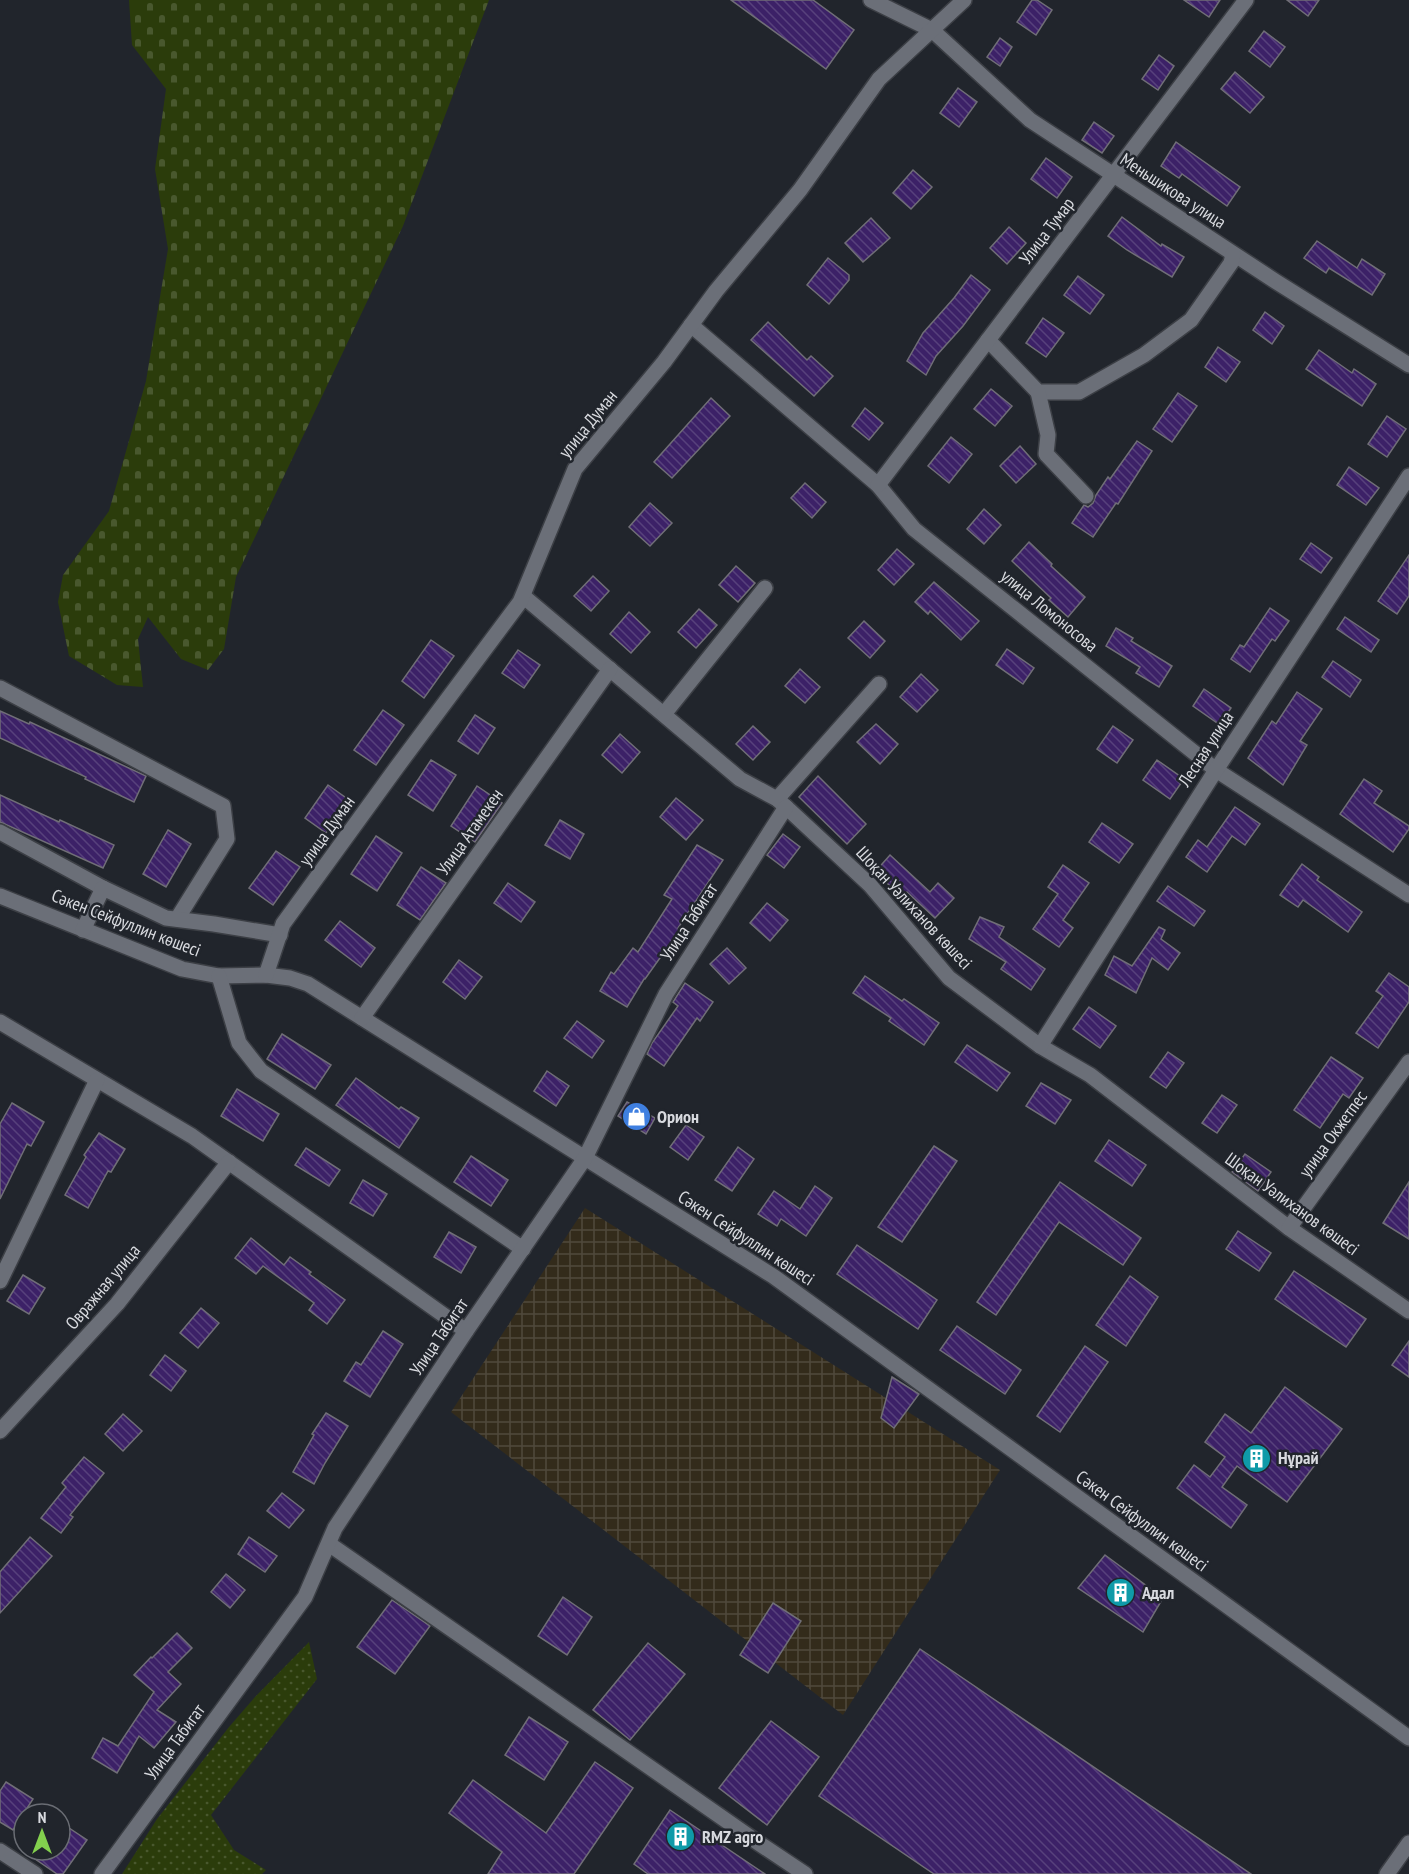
<svg xmlns="http://www.w3.org/2000/svg" width="1409" height="1874" font-family="'PT Sans Narrow',sans-serif">
  <style>
    .industrial { fill: url(#industrial-grid) }
    .green { fill: url(#green-dots) }
    .cemetery { fill: url(#cemetery-stones) }
    .building { fill: url(#building-back-hatch); stroke: #706e77; stroke-width: 1.5 }
    .lines { fill: none; stroke-linecap: round; stroke-linejoin: round }
    .minor-casing { stroke: #3c3f45; stroke-width: 18 }
    .minor { stroke: #6b6f78; stroke-width: 15 }
    .labels { text-anchor: middle; stroke-width: 5; stroke-linejoin: round; paint-order: stroke }
    .street-label { font-size: 18px; fill: #d8dadf; stroke: #21252c }
    .poi-label { font-size: 18px; font-weight: bold; fill: #d8dadf; stroke: #21252c; text-anchor: start }
  </style>
  <defs>
    <pattern id="industrial-grid" width="8" height="8" patternUnits="userSpaceOnUse" patternTransform="scale(1.5)"><rect width="8" height="8" fill="#332b1b"/><path d="M0 4h8M4 0v8" fill="none" stroke="#50493c"/></pattern>
    <pattern id="green-dots" width="8" height="8" patternUnits="userSpaceOnUse" patternTransform="scale(1.5)"><rect width="8" height="8" fill="#2b3c0b"/><path d="M2 2h.1M6 6h.1" fill="none" stroke="#49582e" stroke-width="1.8" stroke-linecap="round"/></pattern>
    <pattern id="cemetery-stones" width="16" height="16" patternUnits="userSpaceOnUse" patternTransform="scale(1.5)"><rect width="16" height="16" fill="#2b3c0b"/><path d="M2 7V4a2 2 0 0 1 4 0v3zM10 15v-3a2 2 0 0 1 4 0v3z" fill="#49582e"/></pattern>
    <pattern id="building-back-hatch" width="6" height="6" patternUnits="userSpaceOnUse" patternTransform="scale(1.5)"><rect width="6" height="6" fill="#3c2167"/><path d="M-1 5l2 2M0 0l6 6M5-1l2 2" fill="none" stroke="#57417c"/></pattern>
  </defs>
  <rect width="100%" height="100%" fill="#21252c"/>
  <path class="industrial" d="M585 1208 1000 1470 843 1715 451 1412Z"/>
  <path class="green" d="M309 1642 317 1679 211 1815 234 1850 266 1870 262 1874H122L157 1819 229 1727 255 1697Z"/>
  <path class="cemetery" d="M129 0H489L403 226 236 577 224 649 208 670 181 659 148 617 138 639 143 687 117 685 69 656 58 602 63 575 109 511 146 381 168 249 155 169 166 89 132 45Z"/>
  <g class="building">
    <path d="M731 0H813L854 30 826 69Z"/>
    <path d="M1032 0H1037L1052 10 1036 35 1017 22Z"/>
    <path d="M1184 0H1220L1209 17Z"/>
    <path d="M1287 0H1319L1308 16Z"/>
    <path d="M1264 31 1285 47 1270 67 1249 51Z"/>
    <path d="M1000 38 1012 47 1000 66 987 57Z"/>
    <path d="M1159 55 1174 66 1158 90 1142 79Z"/>
    <path d="M1235 72 1264 97 1250 113 1221 89Z"/>
    <path d="M958 88 977 102 959 127 940 113Z"/>
    <path d="M1094 122 1114 136 1102 153 1082 140Z"/>
    <path d="M1176 142 1240 187 1227 206 1182 174 1179 178 1161 166Z"/>
    <path d="M1046 158 1072 177 1057 198 1031 179Z"/>
    <path d="M913 170 932 187 911 209 893 193Z"/>
    <path d="M1122 217 1161 246 1162 244 1184 257 1172 277 1127 250 1108 236Z"/>
    <path d="M871 218 890 238 863 262 845 243Z"/>
    <path d="M1009 227 1026 243 1007 264 990 248Z"/>
    <path d="M1317 241 1357 268 1362 259 1385 274 1372 295 1329 268 1326 273 1304 258Z"/>
    <path d="M828 258 849 275V280L829 304 807 285Z"/>
    <path d="M971 275 990 290 963 326 936 356 926 375 907 361 923 333 954 298Z"/>
    <path d="M1078 276 1104 295 1090 314 1064 295Z"/>
    <path d="M1265 312 1284 326 1272 344 1253 330Z"/>
    <path d="M1043 318 1064 333 1046 357 1026 343Z"/>
    <path d="M768 322 807 360 811 356 833 376 814 396 751 340Z"/>
    <path d="M1218 347 1240 362 1226 382 1205 367Z"/>
    <path d="M1319 350 1352 373 1354 369 1376 384 1362 406 1306 369Z"/>
    <path d="M991 389 1012 406 995 426 974 409Z"/>
    <path d="M1178 393 1197 406 1172 442 1153 429Z"/>
    <path d="M711 398 730 416 672 478 654 462Z"/>
    <path d="M865 408 883 423 869 440 852 426Z"/>
    <path d="M1387 416 1406 429 1387 457 1368 444Z"/>
    <path d="M951 437 972 454 949 483 928 466Z"/>
    <path d="M1137 441 1152 451 1118 504 1116 503 1093 537 1072 523 1084 505 1088 507 1093 503 1096 495 1108 477 1110 479Z"/>
    <path d="M1020 446 1036 464 1016 483 1000 466Z"/>
    <path d="M1349 467 1379 488 1366 505 1337 485Z"/>
    <path d="M805 483 826 502 812 518 791 498Z"/>
    <path d="M650 503 672 523 650 546 629 527Z"/>
    <path d="M984 509 1001 525 984 544 967 529Z"/>
    <path d="M1029 542 1052 564 1051 566 1085 597 1068 617 1049 600 1051 598 1012 561Z"/>
    <path d="M1311 543 1332 558 1321 573 1300 559Z"/>
    <path d="M897 549 914 564 894 585 878 570Z"/>
    <path d="M1409 555V596L1397 614 1378 601Z"/>
    <path d="M736 566 755 583 738 602 719 585Z"/>
    <path d="M593 576 609 591 591 611 574 596Z"/>
    <path d="M934 582 979 621 961 640 930 611 928 614 915 602Z"/>
    <path d="M1270 608 1289 621 1275 641 1272 639 1250 672 1231 659 1240 645 1244 647Z"/>
    <path d="M699 609 717 625 696 648 678 632Z"/>
    <path d="M629 612 650 632 631 653 610 634Z"/>
    <path d="M1345 617 1379 640 1371 652 1337 629Z"/>
    <path d="M864 621 885 641 870 658 848 638Z"/>
    <path d="M1116 628 1133 638 1131 641 1172 666 1159 687 1136 673 1140 667 1106 646Z"/>
    <path d="M431 640 454 656 424 698 402 681Z"/>
    <path d="M1007 649 1034 668 1023 684 996 665Z"/>
    <path d="M518 650 540 665 524 688 502 673Z"/>
    <path d="M1333 661 1361 680 1350 697 1322 677Z"/>
    <path d="M800 669 820 687 805 703 785 686Z"/>
    <path d="M921 674 938 690 917 712 900 697Z"/>
    <path d="M1204 689 1231 708 1220 725 1193 706Z"/>
    <path d="M1297 692 1322 709 1300 741 1307 745 1283 785 1248 758 1272 721 1276 724Z"/>
    <path d="M383 710 404 725 376 765 354 750Z"/>
    <path d="M0 711 29 724 30 722 146 776 134 802 85 779 86 777 0 738Z"/>
    <path d="M475 715 495 728 478 754 458 741Z"/>
    <path d="M876 724 898 744 880 764 857 742Z"/>
    <path d="M753 726 770 742 753 760 736 744Z"/>
    <path d="M1113 726 1133 740 1117 763 1097 749Z"/>
    <path d="M620 734 640 752 622 773 602 755Z"/>
    <path d="M431 760 456 775 433 811 408 795Z"/>
    <path d="M1157 760 1184 779 1170 799 1143 780Z"/>
    <path d="M818 776 866 824 847 844 799 797Z"/>
    <path d="M1364 779 1382 791 1374 803 1409 826V829L1393 852 1340 814Z"/>
    <path d="M328 785 349 800 326 833 305 818Z"/>
    <path d="M477 786 502 803 475 842 451 826Z"/>
    <path d="M0 795 59 822 60 820 114 845 103 868 0 822Z"/>
    <path d="M676 798 703 820 686 840 660 817Z"/>
    <path d="M1235 807 1260 824 1245 845 1232 836 1207 872 1186 857 1198 840 1207 847Z"/>
    <path d="M560 820 584 834 570 859 545 845Z"/>
    <path d="M1102 823 1133 844 1119 863 1089 842Z"/>
    <path d="M168 830 191 844 166 887 143 874Z"/>
    <path d="M783 834 800 847 784 868 767 855Z"/>
    <path d="M376 836 402 853 377 891 351 874Z"/>
    <path d="M697 845 723 860 678 928 681 930 669 949 667 948 645 979H644L627 1007 600 991 611 972 614 974 633 948 638 952 672 899 664 895Z"/>
    <path d="M276 851 300 867 273 905 249 888Z"/>
    <path d="M890 855 930 892 938 883 954 898 935 918 907 892 902 897 875 872Z"/>
    <path d="M1302 864 1319 877 1317 880 1362 912 1348 932 1303 900 1298 907 1280 895Z"/>
    <path d="M1063 865 1089 883 1063 920 1073 928 1059 947 1033 929 1058 894 1048 887Z"/>
    <path d="M421 867 446 883 420 920 397 905Z"/>
    <path d="M508 883 535 902 521 922 494 903Z"/>
    <path d="M1168 886 1205 911 1194 926 1157 901Z"/>
    <path d="M767 903 788 920 770 941 750 923Z"/>
    <path d="M980 917 1004 927 999 937 1045 969 1031 990 1001 969 1006 962 969 939Z"/>
    <path d="M340 921 375 948 361 967 325 940Z"/>
    <path d="M1159 927 1165 930 1161 939 1180 953 1168 970 1152 958 1136 993 1105 975 1114 956 1132 966Z"/>
    <path d="M727 948 746 968 729 984 710 964Z"/>
    <path d="M459 960 482 977 465 999 443 982Z"/>
    <path d="M1389 973 1409 987V1002L1378 1048 1356 1033 1383 996 1376 991Z"/>
    <path d="M865 976 902 1001 904 999 939 1023 924 1045 889 1021 891 1018 853 993Z"/>
    <path d="M685 983 713 1002 700 1021 697 1018 664 1066 647 1054 652 1043 678 1006 673 1002Z"/>
    <path d="M1089 1007 1116 1026 1100 1048 1073 1029Z"/>
    <path d="M577 1021 604 1041 592 1058 564 1038Z"/>
    <path d="M282 1034 331 1065 315 1089 267 1059Z"/>
    <path d="M967 1045 1010 1073 997 1091 955 1062Z"/>
    <path d="M1168 1052 1184 1063 1166 1088 1150 1077Z"/>
    <path d="M1331 1057 1363 1078 1349 1098 1343 1094 1320 1128 1294 1110Z"/>
    <path d="M547 1071 569 1086 556 1106 534 1091Z"/>
    <path d="M356 1078 399 1109 401 1107 419 1118 399 1148 336 1105Z"/>
    <path d="M1041 1083 1071 1100 1055 1124 1026 1106Z"/>
    <path d="M237 1089 279 1114 263 1141 221 1116Z"/>
    <path d="M1222 1095 1237 1105 1217 1133 1202 1123Z"/>
    <path d="M627 1102 655 1118 646 1134 618 1116Z"/>
    <path d="M12 1103 44 1122 31 1146 27 1144 0 1199V1124Z"/>
    <path d="M686 1125 704 1137 688 1160 670 1147Z"/>
    <path d="M99 1133 125 1149 111 1172 108 1171 88 1208 65 1195 86 1157 84 1155Z"/>
    <path d="M1109 1140 1146 1165 1132 1186 1095 1161Z"/>
    <path d="M934 1146 957 1161 902 1242 878 1227Z"/>
    <path d="M738 1147 754 1159 732 1191 715 1180Z"/>
    <path d="M306 1148 340 1170 329 1186 295 1165Z"/>
    <path d="M1245 1154 1271 1172 1258 1191 1232 1172Z"/>
    <path d="M471 1156 508 1180 491 1206 454 1182Z"/>
    <path d="M363 1180 387 1194 373 1216 350 1203Z"/>
    <path d="M1060 1182 1141 1238 1123 1265 1059 1222 996 1315 977 1302Z"/>
    <path d="M1409 1182V1239L1383 1223Z"/>
    <path d="M815 1186 832 1198 806 1236 781 1219 777 1226 758 1214 774 1191 800 1209Z"/>
    <path d="M1238 1231 1271 1253 1259 1271 1226 1249Z"/>
    <path d="M449 1232 476 1247 461 1273 434 1257Z"/>
    <path d="M251 1238 284 1265 290 1257 311 1272 309 1274 345 1300 327 1324 309 1310 314 1303 263 1266 256 1274 235 1258Z"/>
    <path d="M857 1245 937 1300 918 1329 837 1274Z"/>
    <path d="M1294 1271 1366 1319 1346 1347 1275 1299Z"/>
    <path d="M23 1275 45 1288 29 1314 7 1301Z"/>
    <path d="M1130 1276 1158 1297 1126 1346 1096 1325Z"/>
    <path d="M201 1308 219 1323 198 1348 180 1333Z"/>
    <path d="M957 1326 1021 1370 1005 1394 940 1350Z"/>
    <path d="M383 1331 403 1344 370 1397 344 1381 356 1362 361 1365Z"/>
    <path d="M1409 1341V1377L1392 1365Z"/>
    <path d="M1085 1346 1108 1362 1060 1432 1037 1416Z"/>
    <path d="M165 1355 186 1371 171 1391 150 1375Z"/>
    <path d="M892 1377 919 1394 894 1428 881 1418Z"/>
    <path d="M1285 1387 1342 1429 1287 1502 1237 1466 1222 1487 1247 1505 1231 1528 1177 1488 1194 1465 1210 1477 1225 1457 1205 1442 1225 1414 1251 1433Z"/>
    <path d="M326 1413 348 1426 325 1463 314 1484 293 1472 314 1435 312 1434Z"/>
    <path d="M123 1414 142 1431 123 1451 105 1434Z"/>
    <path d="M84 1457 104 1473 70 1515 73 1517 61 1533 41 1518 66 1487 62 1483Z"/>
    <path d="M282 1493 304 1510 289 1528 267 1511Z"/>
    <path d="M30 1537 52 1556 0 1613V1572Z"/>
    <path d="M249 1537 277 1556 265 1572 238 1554Z"/>
    <path d="M1105 1555 1163 1598 1143 1632 1078 1588Z"/>
    <path d="M226 1574 245 1590 230 1608 211 1592Z"/>
    <path d="M563 1597 592 1617 567 1655 538 1636Z"/>
    <path d="M392 1600 430 1626 395 1674 357 1647Z"/>
    <path d="M773 1603 801 1621 768 1673 740 1655Z"/>
    <path d="M177 1633 192 1648 168 1672 181 1684 157 1710 176 1722 154 1748 139 1736 117 1773 92 1758 103 1738 118 1746 154 1692 134 1675 151 1657 152 1658Z"/>
    <path d="M648 1643 685 1674 630 1740 593 1710Z"/>
    <path d="M920 1649 1251 1874H934L819 1796Z"/>
    <path d="M529 1717 568 1742 544 1780 505 1755Z"/>
    <path d="M771 1721 819 1757 767 1825 719 1788Z"/>
    <path d="M595 1762 633 1788 574 1874H488L502 1852 449 1813 473 1780 546 1833Z"/>
    <path d="M6 1782 33 1799 13 1830 0 1822V1791Z"/>
    <path d="M670 1810 765 1874H648L634 1864Z"/>
    <path d="M60 1822 87 1840 63 1874H57L22 1850H60Z"/>
  </g>
  <g class="lines">
    <defs>
      <g id="minor">
        <path d="M871 0 932 30 1030 120 1275 281 1409 365"/>
        <path d="M691 325 878 485 914 529 1216 770 1409 895"/>
        <path d="M988 340 1038 392H1079L1144 355 1191 320 1231 263 1233 254"/>
        <path d="M1038 392 1048 435 1046 454 1086 496"/>
        <path d="M878 485 1246 0"/>
        <path d="M523 596 740 779 777 799 786 807 870 885 949 978 1040 1046 1090 1075 1289 1228 1409 1311"/>
        <path d="M0 688 223 806 227 839 177 919"/>
        <path d="M664 714 765 588"/>
        <path d="M777 799 879 684"/>
        <path d="M0 832 103 888"/>
        <path d="M0 896 182 969 219 976 266 975 290 978 308 984 773 1276 1409 1738"/>
        <path d="M83 930 103 888 166 918 214 924 280 935"/>
        <path d="M266 975 283 924 397 767 520 602 575 469 664 362 716 291 800 190 879 79 964 0"/>
        <path d="M219 976 239 1043 261 1071 523 1249"/>
        <path d="M362 1018 610 669"/>
        <path d="M0 1022 192 1136 466 1331"/>
        <path d="M1040 1046 1216 770 1409 476"/>
        <path d="M1289 1228 1409 1062"/>
        <path d="M0 1281 97 1080"/>
        <path d="M0 1431 117 1304 229 1162"/>
        <path d="M329 1544 760 1844 805 1874"/>
        <path d="M0 1851 35 1874"/>
        <path d="M102 1874 305 1597 335 1528 466 1331 585 1158 666 994 786 807"/>
        <path d="M1387 1874 1409 1843"/>
      </g>
    </defs>
    <use href="#minor" class="minor-casing"/>
    <use href="#minor" class="minor"/>
  </g>
  <defs>
    <symbol id="shop-disc" viewBox="-11 -11 22 22"><circle r="9.5" fill="#3f7fe0" stroke="#21252c"/><path d="M-5-2.5h2.3a2.7 3.5 0 0 1 5.4 0H5L5.5 6h-11ZM-1.5-2.5h3a1.5 2.3 0 0 0-3 0Z" fill="#fff"/></symbol>
    <symbol id="building-disc" viewBox="-11 -11 22 22"><circle r="9.5" fill="#0f9aa8" stroke="#21252c"/><path d="M-4-6H4V6H1V3H-1V6H-4ZM-2.5-4.3h1.7v1.8h-1.7ZM.8-4.3h1.7v1.8H.8ZM-2.5-1h1.7V.8h-1.7ZM.8-1h1.7V.8H.8Z" fill="#fff"/></symbol>
  </defs>
  <g fill-rule="evenodd">
    <use href="#shop-disc" x="620" y="1100" width="33" height="33"/>
    <use href="#building-disc" x="1240" y="1442" width="33" height="33"/>
    <use href="#building-disc" x="1104" y="1576" width="33" height="33"/>
    <use href="#building-disc" x="664" y="1820" width="33" height="33"/>
  </g>
  <g class="labels">
    <g class="street-label">
      <text transform="translate(1173 191) rotate(33)" y="6">Меньшикова улица</text>
      <text transform="translate(1047 231) rotate(-53)" y="6">Улица Тумар</text>
      <text transform="translate(588 424) rotate(-51)" y="6">улица Думан</text>
      <text transform="translate(1049 611) rotate(39)" y="6">улица Ломоносова</text>
      <text transform="translate(1206 749) rotate(-57)" y="6">Лесная улица</text>
      <text transform="translate(327 831) rotate(-54)" y="6">улица Думан</text>
      <text transform="translate(470 832) rotate(-55)" y="6">Улица Атамекен</text>
      <text transform="translate(914 908) rotate(47)" y="6">Шоқан Уәлиханов көшесі</text>
      <text transform="translate(689 922) rotate(-57)" y="6">Улица Табигат</text>
      <text transform="translate(126 923) rotate(21)" y="6">Сәкен Сейфуллин көшесі</text>
      <text transform="translate(1333 1134) rotate(-54)" y="6">улица Окжетпес</text>
      <text transform="translate(1292 1204) rotate(36)" y="6">Шоқан Уәлиханов көшесі</text>
      <text transform="translate(746 1238) rotate(33)" y="6">Сәкен Сейфуллин көшесі</text>
      <text transform="translate(103 1287) rotate(-50)" y="6">Овражная улица</text>
      <text transform="translate(439 1337) rotate(-56)" y="6">Улица Табигат</text>
      <text transform="translate(1142 1521) rotate(36)" y="6">Сәкен Сейфуллин көшесі</text>
      <text transform="translate(175 1742) rotate(-54)" y="6">Улица Табигат</text>
    </g>
    <g class="poi-label">
      <text x="657" y="1123">Орион</text>
      <text x="1278" y="1464">Нұрай</text>
      <text x="1142" y="1599">Адал</text>
      <text x="702" y="1843">RMZ agro</text>
    </g>
  </g>
  <g transform="translate(42 1832)"><circle r="28" fill="#21252c" stroke="#6a6d74" stroke-width="1.5"/>
  <path d="M0-4.5L10 22L0 15L-10 22Z" fill="#83d04e"/>
  <text y="-9" font-size="16" font-weight="bold" text-anchor="middle" fill="#d8dadf">N</text>
  </g>
</svg>
